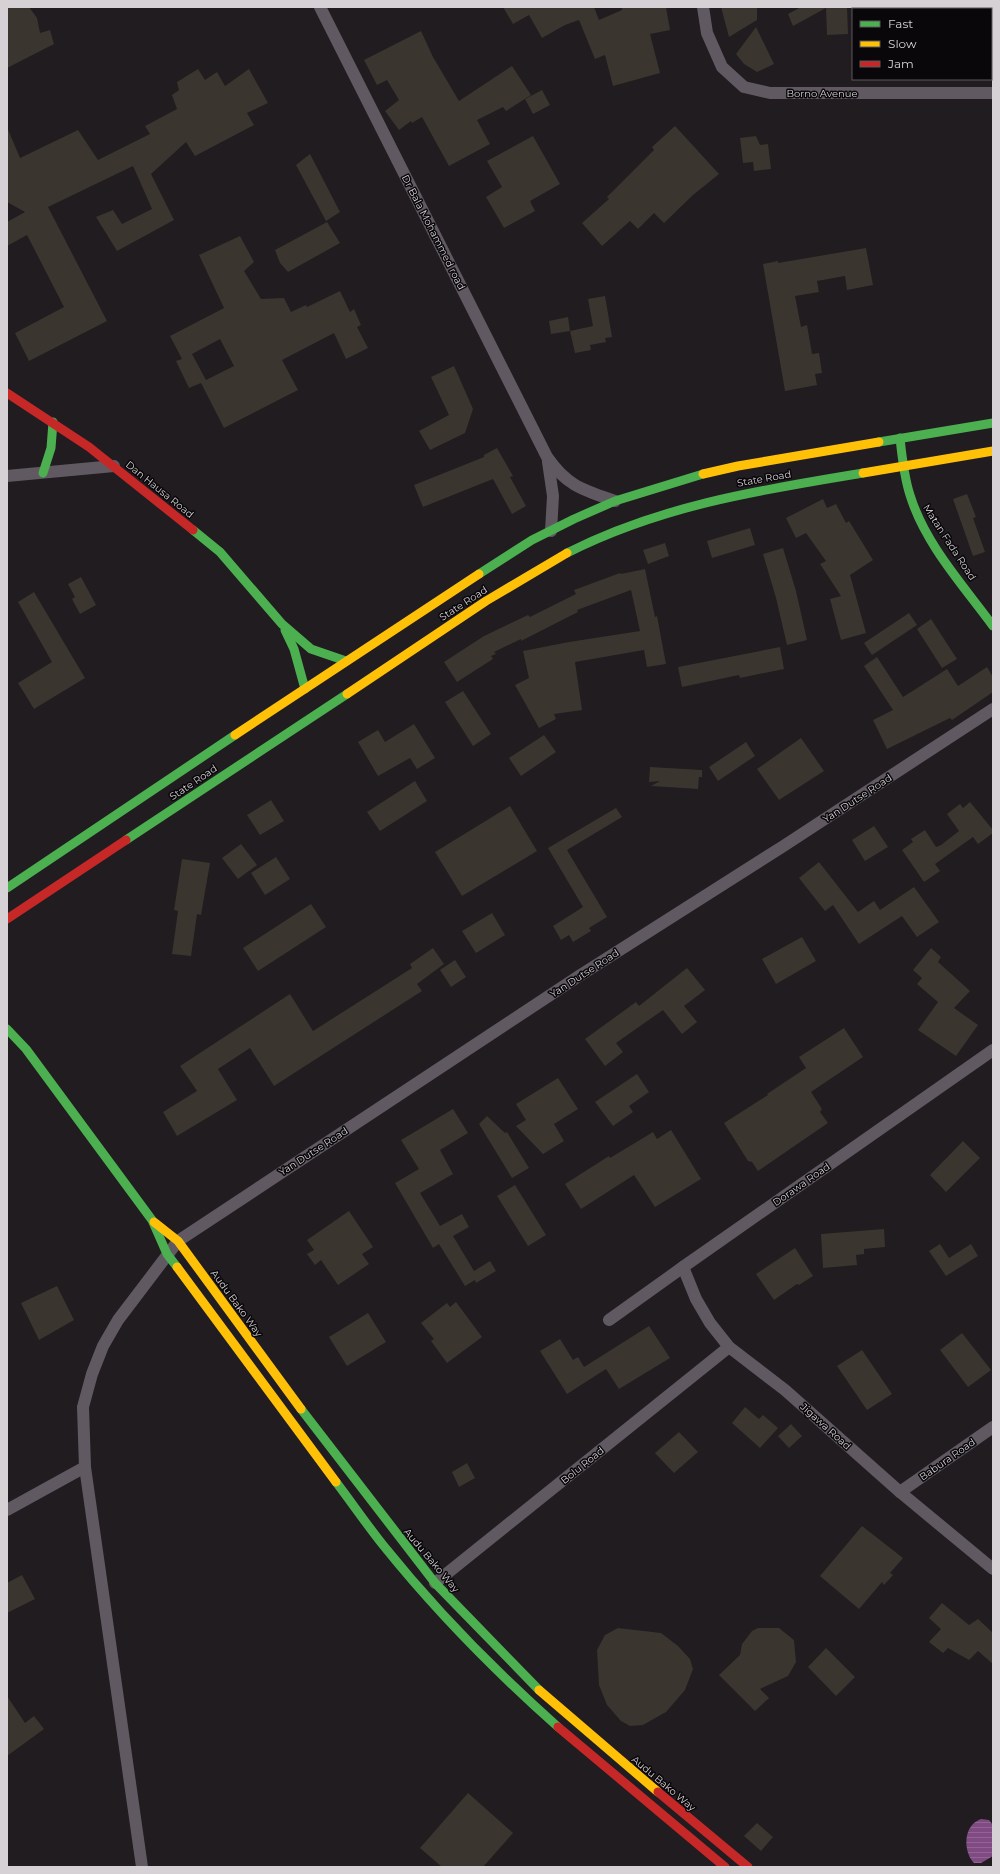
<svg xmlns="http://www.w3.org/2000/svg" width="1000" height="1874" font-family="Montserrat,sans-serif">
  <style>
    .water { fill: url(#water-rules) }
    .building { fill: #3a352e; fill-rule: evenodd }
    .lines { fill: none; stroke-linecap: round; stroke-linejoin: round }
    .street { stroke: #615962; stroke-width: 12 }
    .fast { stroke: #4caf50; stroke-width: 9 }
    .slow { stroke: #ffc107; stroke-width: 9 }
    .jam { stroke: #c62828; stroke-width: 9 }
    .labels { text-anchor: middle; stroke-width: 3; stroke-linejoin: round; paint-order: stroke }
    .street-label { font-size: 10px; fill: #d5d1d5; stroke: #090709 }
  </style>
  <defs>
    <pattern id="water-rules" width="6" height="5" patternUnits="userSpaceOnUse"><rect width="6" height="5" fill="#804b83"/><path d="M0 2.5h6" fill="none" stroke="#916494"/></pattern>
  </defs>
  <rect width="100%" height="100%" fill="#201c20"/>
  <path class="water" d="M981 1819 989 1820 993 1825V1856L981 1863H974C965 1854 963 1834 973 1824 975 1822 978 1820 981 1819Z"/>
  <g class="building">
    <path d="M7 7H29L37 18 40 33 50 30 54 44 7 68Z"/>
    <path d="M503 7H594L599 20 622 10V7H666L670 30 650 34 660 73 613 86 605 55 595 59 579 20 565 25 542 38 529 15 513 24Z"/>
    <path d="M721 7H757V20L729 37Z"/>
    <path d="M801 7H847L848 34 827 35 826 8 793 26 788 14Z"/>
    <path d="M756 27 774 64 757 72 744 64 736 54Z"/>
    <path d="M421 31 433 57 459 101 512 66 531 95 506 111 503 107 477 120 490 144 449 166 422 117 412 123 411 121 399 130 385 111 399 100 387 80 377 85 364 60Z"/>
    <path d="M198 69 205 80 217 72 225 86 249 69 268 103 247 113 254 125 195 156 186 142 151 174 174 220 117 251 96 217 113 210 122 224 152 209 133 166 48 207 107 321 29 361 15 333 64 307 27 235 7 246V222L25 212 7 202V127L20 158 78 130 98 160 150 134 145 126 177 109 172 95 179 90 177 82Z"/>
    <path d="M542 90 550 105 533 114 525 99Z"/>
    <path d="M675 126 719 174 693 195 664 223 654 213 638 229 630 221 602 246 582 223 609 199 607 197 654 150 652 147Z"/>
    <path d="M533 136 560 184 530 201 535 211 504 228 486 197 502 187 487 161Z"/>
    <path d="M756 136 760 145 768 144 771 169 754 171 753 162 743 163 740 138Z"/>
    <path d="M310 154 340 212 326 221 296 165Z"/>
    <path d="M327 222 340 243 288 272 280 263 275 250Z"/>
    <path d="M240 236 254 262 244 271 261 299 284 298 291 312 306 305 307 307 340 291 350 312 354 309 361 325 357 327 368 348 346 359 334 333 282 360 298 390 224 428 201 383 189 388 176 361 182 359 170 336 224 308 199 255ZM220 339 234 366 206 380 192 354Z"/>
    <path d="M866 248 873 285 847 290 845 276 817 281 819 292 795 296 801 327 807 325 812 354 819 353 822 373 815 374 817 385 785 391 763 264 778 261V263Z"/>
    <path d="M605 296 612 337 605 338 606 342 590 345 591 350 575 353 570 331 593 326 588 299Z"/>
    <path d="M568 317 570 331 551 334 549 321Z"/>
    <path d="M454 366 473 409 465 433 430 450 419 431 449 415 431 377Z"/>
    <path d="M497 448 513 476 510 477 526 506 512 514 493 479 423 507 414 485 484 457V455Z"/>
    <path d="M967 494 976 517 973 518 985 552 973 556 953 499Z"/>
    <path d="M823 499 827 508 836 504 846 523 849 521 873 560 850 575 866 633 841 640 830 599 841 596 820 564 826 561 806 533 796 538 786 518Z"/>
    <path d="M750 528 755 545 712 558 707 541Z"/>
    <path d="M665 543 669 556 648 564 643 550Z"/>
    <path d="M783 548 796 591 807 640 787 645 776 598 763 554Z"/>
    <path d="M645 569 655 617 657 616 666 664 647 667 644 650 575 662 582 710 554 714 556 719 539 728 515 685 529 678 523 651 569 642 640 631 631 590 577 610 578 612 521 641V639L494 652 496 654 491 656 493 659 457 682 444 662 484 636 528 615 530 617 576 594 574 590 620 573 621 574Z"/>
    <path d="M81 577 96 605 80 614 72 599 75 597 68 584Z"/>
    <path d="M34 592 85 678 34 709 18 683 52 662 18 602Z"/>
    <path d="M909 613 917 625 872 655 864 643Z"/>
    <path d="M931 619 957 659 942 668 917 629Z"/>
    <path d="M780 647 784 669 740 678 739 675 682 687 678 667Z"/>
    <path d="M877 657 903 697 947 669 958 686 987 667 993 677V692L952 720 950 718 887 749 873 720 893 710 864 666Z"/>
    <path d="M463 691 491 734 473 746 445 702Z"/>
    <path d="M414 724 435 758 417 769 410 758 378 776 358 742 378 730 385 742Z"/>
    <path d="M544 735 556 752 521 776 509 758Z"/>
    <path d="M801 738 824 771 779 800 757 769Z"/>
    <path d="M746 742 755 756 718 781 709 767Z"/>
    <path d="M650 767 702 770V777H699L698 789 651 786 660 781 649 782Z"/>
    <path d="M415 781 427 801 380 831 367 812Z"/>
    <path d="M271 800 284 821 260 835 247 815Z"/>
    <path d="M970 802 993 830V833L978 844 973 837 935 864 940 871 924 882 902 850 913 842 911 839 925 830 936 847 941 845 959 831 947 814 960 804 963 808Z"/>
    <path d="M510 806 537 851 462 896 435 852Z"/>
    <path d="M616 808 622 817 567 850 607 917 589 928 591 931 573 942 569 935 561 940 553 926 583 907 548 848Z"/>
    <path d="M874 826 888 847 865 861 852 840Z"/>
    <path d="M241 844 257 865 238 879 222 858Z"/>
    <path d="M276 857 290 879 265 895 251 873Z"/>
    <path d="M182 859 210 863 201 915 197 914 191 956 172 954 178 911 174 910Z"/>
    <path d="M819 862 858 912 874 901 880 910 914 887 939 922 917 937 902 916 859 944 833 905 825 911 799 878Z"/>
    <path d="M311 904 326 927 258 971 243 948Z"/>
    <path d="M492 913 505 935 476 953 462 931Z"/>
    <path d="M802 937 816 961 776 984 762 959Z"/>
    <path d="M433 948 444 964 417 984 422 991 274 1086 250 1048 218 1069 237 1100 177 1136 163 1112 197 1091 180 1066 290 994 313 1031 412 968 410 964Z"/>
    <path d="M931 948 941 957 938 962 970 991 954 1008 978 1025 956 1056 918 1030 938 1002 917 984 922 978 913 970Z"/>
    <path d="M455 960 466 977 451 987 440 970Z"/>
    <path d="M687 968 705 990 684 1006 697 1022 682 1034 663 1010 616 1043 623 1052 605 1066 585 1039 636 1002 639 1006Z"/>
    <path d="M844 1028 863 1057 811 1092 822 1109 820 1112 828 1123 758 1171 752 1162 748 1161 724 1123 768 1095 767 1094 806 1068 799 1057Z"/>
    <path d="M637 1074 649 1092 629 1106 633 1112 613 1126 595 1102Z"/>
    <path d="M558 1078 578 1109 554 1124 564 1141 543 1154 516 1126 526 1120 516 1104Z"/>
    <path d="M453 1109 468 1133 440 1150 453 1174 420 1193 440 1226 462 1214 469 1227 453 1236 474 1271 490 1261 496 1271 476 1283 475 1280 465 1286 439 1244 433 1248 395 1183 419 1169 401 1140Z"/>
    <path d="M487 1116 505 1133 507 1132 529 1168 512 1178 479 1124Z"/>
    <path d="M671 1130 701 1179 655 1207 634 1175 581 1209 565 1184 609 1156 610 1158 653 1132 657 1139Z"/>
    <path d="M963 1141 980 1158 946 1192 930 1175Z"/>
    <path d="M515 1185 546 1235 528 1246 497 1196Z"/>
    <path d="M349 1211 373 1247 362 1254 369 1264 338 1285 321 1260 315 1265 307 1254 314 1250 307 1240Z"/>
    <path d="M884 1229 885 1247 864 1249V1254L856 1255 857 1265 823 1268 821 1234Z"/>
    <path d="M940 1244 949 1258 971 1244 978 1256 946 1276 929 1251Z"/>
    <path d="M795 1248 813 1276 799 1285 797 1284 774 1300 756 1274Z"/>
    <path d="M57 1286 74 1320 39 1340 21 1303Z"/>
    <path d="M456 1302 482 1337 447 1363 431 1341 434 1339 421 1323 447 1303 450 1307Z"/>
    <path d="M368 1313 386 1342 347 1366 329 1337Z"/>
    <path d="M649 1326 670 1358 619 1389 606 1369 567 1394 540 1351 560 1339 573 1360 578 1357 584 1367Z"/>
    <path d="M962 1333 991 1370 968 1387 940 1350Z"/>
    <path d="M862 1350 892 1394 867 1410 837 1366Z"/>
    <path d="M745 1407 759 1419 763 1415 778 1428 760 1448 732 1423Z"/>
    <path d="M791 1424 802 1436 789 1448 778 1436Z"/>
    <path d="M679 1432 698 1452 674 1473 655 1453Z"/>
    <path d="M467 1463 475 1478 459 1487 452 1472Z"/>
    <path d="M862 1526 903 1558 890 1573 893 1575 884 1585 882 1582 859 1609 820 1576Z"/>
    <path d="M22 1575 35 1599 7 1613V1583Z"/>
    <path d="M942 1603 969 1625 978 1619 993 1633V1664L978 1651 969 1660 948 1648 943 1653 929 1642 941 1629 929 1618Z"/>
    <path d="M618 1628 661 1633 678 1646 690 1659 693 1669 685 1690 666 1712 643 1725 630 1726 621 1721 607 1705 599 1685 597 1650 605 1635Z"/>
    <path d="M758 1628H779L794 1640 796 1662 788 1676 760 1689 769 1698 755 1711 719 1675 740 1655 742 1644 752 1631Z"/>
    <path d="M826 1648 855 1677 836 1696 808 1667Z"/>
    <path d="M7 1696 25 1723 34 1716 44 1729 7 1756Z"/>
    <path d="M468 1793 513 1833 483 1867H442L420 1848Z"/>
    <path d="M757 1823 773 1837 761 1851 744 1836Z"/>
  </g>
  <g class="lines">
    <g class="street">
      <path d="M320 7 547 457C567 486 583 490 615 501"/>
      <path d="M703 7 707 33 722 67 744 87 770 93H993"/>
      <path d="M548 462 553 496 551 531"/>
      <path d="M7 476 114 466"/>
      <path d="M683 1267 696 1299 710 1323 729 1347 785 1390 900 1492 993 1569"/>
      <path d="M609 1320 683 1267 993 1050"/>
      <path d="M900 1492 993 1427"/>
      <path d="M7 1510 85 1467"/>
      <path d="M435 1583 729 1347"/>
      <path d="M142 1867 85 1467 83 1407 92 1374 103 1346 118 1320 178 1241 579 976 782 847 993 709"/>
    </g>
    <g class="fast">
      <path d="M900 438C902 457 904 477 910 495 925 544 963 585 993 626"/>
      <path d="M879 442 993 423"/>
      <path d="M43 473 51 448 53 422"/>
      <path d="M193 530 220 552 282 624 311 649 346 661"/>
      <path d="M567 553C662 505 760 490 863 473"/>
      <path d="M479 574 532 540 574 519 615 501 703 474"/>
      <path d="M285 630 294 649 305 689"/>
      <path d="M126 840 347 694"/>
      <path d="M7 888 235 735"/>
      <path d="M7 1029 26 1049 152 1220 167 1254 177 1267"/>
      <path d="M301 1409 435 1583 539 1690"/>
      <path d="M336 1482C352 1503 367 1525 383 1545 436 1611 495 1671 558 1727"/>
    </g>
    <g class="slow">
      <path d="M863 473 993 451"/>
      <path d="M703 474 738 466 879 442"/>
      <path d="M347 694 486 601 567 553"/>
      <path d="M235 735 479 574"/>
      <path d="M154 1222 178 1241 301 1409"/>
      <path d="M177 1267 336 1482"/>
      <path d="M539 1690 658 1792"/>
    </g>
    <g class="jam">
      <path d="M7 393 89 447 193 530"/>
      <path d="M7 919 126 840"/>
      <path d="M558 1727 725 1867"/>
      <path d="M658 1792 748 1867"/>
    </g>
  </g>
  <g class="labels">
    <g class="street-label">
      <text x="822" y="97">Borno Avenue</text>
      <text transform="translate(434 232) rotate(63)" y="4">Dr Bala Mohammed road</text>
      <text transform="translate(764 478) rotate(-10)" y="4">State Road</text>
      <text transform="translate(160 489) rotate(39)" y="4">Dan Hausa Road</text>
      <text transform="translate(950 542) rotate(57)" y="4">Matan Fada Road</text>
      <text transform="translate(463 603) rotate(-33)" y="4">State Road</text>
      <text transform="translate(193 782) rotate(-34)" y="4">State Road</text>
      <text transform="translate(857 798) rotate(-33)" y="4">Yan Dutse Road</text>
      <text transform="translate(584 973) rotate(-33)" y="4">Yan Dutse Road</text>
      <text transform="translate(313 1151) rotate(-33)" y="4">Yan Dutse Road</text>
      <text transform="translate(801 1184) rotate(-35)" y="4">Dorawa Road</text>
      <text transform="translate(237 1303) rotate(54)" y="4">Audu Bako Way</text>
      <text transform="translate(826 1426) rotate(42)" y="4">Jigawa Road</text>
      <text transform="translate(947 1459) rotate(-35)" y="4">Babura Road</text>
      <text transform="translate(582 1465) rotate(-39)" y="4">Bolu Road</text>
      <text transform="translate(432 1560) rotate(50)" y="4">Audu Bako Way</text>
      <text transform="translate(664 1783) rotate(40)" y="4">Audu Bako Way</text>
    </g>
  </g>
  <rect width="1000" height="1874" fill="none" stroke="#d5d1d5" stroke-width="16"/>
  <rect x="852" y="8" width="140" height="72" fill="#090709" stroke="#5b585b"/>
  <rect x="860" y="21" width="20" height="6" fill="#4caf50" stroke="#5b585b"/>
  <text x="888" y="28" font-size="12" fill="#d5d1d5">Fast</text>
  <rect x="860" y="41" width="20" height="6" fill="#ffc107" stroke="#5b585b"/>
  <text x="888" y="48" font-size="12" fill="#d5d1d5">Slow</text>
  <rect x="860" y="61" width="20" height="6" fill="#c62828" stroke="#5b585b"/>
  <text x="888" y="68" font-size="12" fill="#d5d1d5">Jam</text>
</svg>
